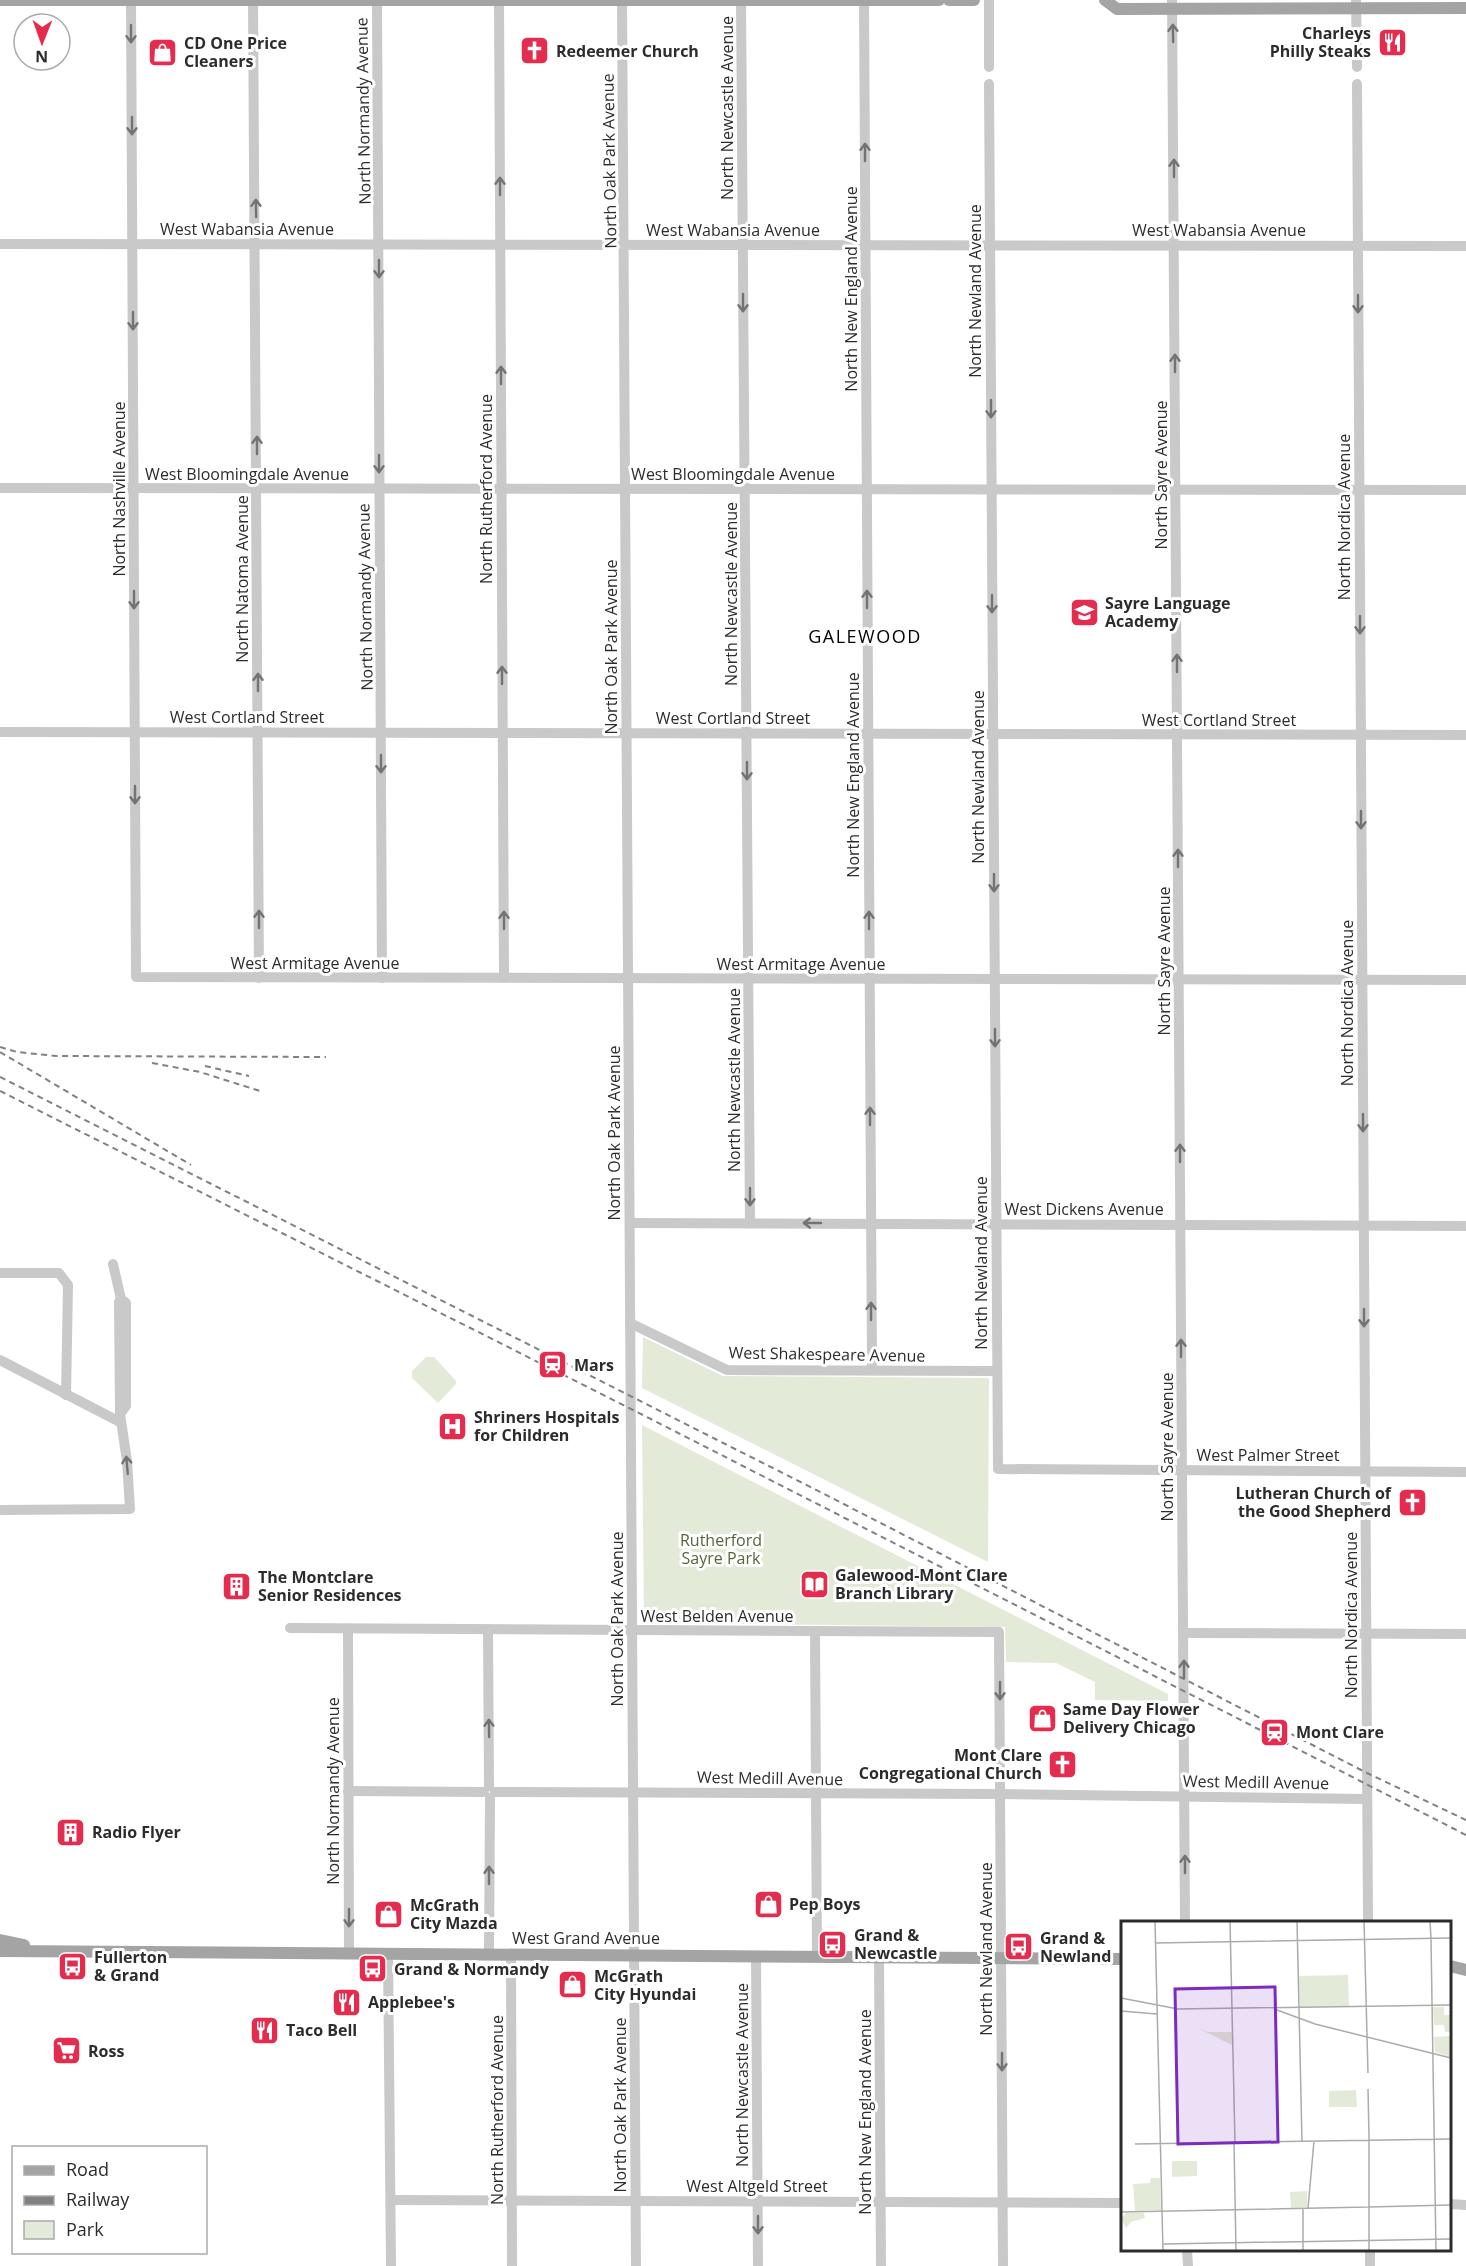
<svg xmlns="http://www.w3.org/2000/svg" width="1466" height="2266" font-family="'Open Sans',sans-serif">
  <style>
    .green { fill: #e4ead8 }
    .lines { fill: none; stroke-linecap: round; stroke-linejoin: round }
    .minor { stroke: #c9c9c9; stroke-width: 10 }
    .major { stroke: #a4a4a4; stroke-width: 12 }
    .rail { stroke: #818181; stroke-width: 2; stroke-dasharray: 6 4.5; stroke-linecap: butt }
    .oneway { stroke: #737373 }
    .labels { text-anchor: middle; stroke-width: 6; stroke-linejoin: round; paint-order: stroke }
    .poi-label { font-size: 16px; font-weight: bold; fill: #2c2c2c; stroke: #fff; text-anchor: start }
    .street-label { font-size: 16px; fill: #2c2c2c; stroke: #fff }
    .park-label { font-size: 16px; fill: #54663a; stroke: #fff }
    .neighbourhood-label { font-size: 18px; letter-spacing: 1.5px; fill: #000; stroke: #fff }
    .inset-road { fill: none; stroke: #ababab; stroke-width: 1.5 }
    .view { fill: #7b2cbf; fill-opacity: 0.15; stroke: #7b2cbf; stroke-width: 3 }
    .inset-edge { fill: none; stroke: #2c2c2c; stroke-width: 3 }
  </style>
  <rect width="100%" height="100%" fill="#fff"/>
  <g class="green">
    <path d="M643 1337 723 1376 989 1378 988 1562 642 1388Z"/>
    <path d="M426 1357H434L456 1381V1384L438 1403 412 1378V1371Z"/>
    <path d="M642 1425 1168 1694V1701L1095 1700V1682L1056 1663 1006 1662 1005 1627 644 1623Z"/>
  </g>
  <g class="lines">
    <g class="minor">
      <path d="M131 0 136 977 1466 980"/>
      <path d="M253 0 259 978"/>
      <path d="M377 0 382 978"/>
      <path d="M499 0 504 978"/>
      <path d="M622 0 636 2266"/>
      <path d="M741 0 750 1223"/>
      <path d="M864 0 872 1370"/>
      <path d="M989 0V67"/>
      <path d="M1172 0 1185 1922"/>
      <path d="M1356 0 1357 67"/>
      <path d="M989 84 998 1469 1466 1472"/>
      <path d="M1357 84 1368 1922"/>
      <path d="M0 244 1466 246"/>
      <path d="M0 488 1466 490"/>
      <path d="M0 732 1466 735"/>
      <path d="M630 1223 1466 1226"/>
      <path d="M113 1264 121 1299"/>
      <path d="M0 1273H59L68 1285 66 1395"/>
      <path d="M121 1299 126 1303V1406L120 1414 119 1302Z"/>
      <path d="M630 1323 727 1370 997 1371"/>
      <path d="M0 1360 120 1422"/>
      <path d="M0 1510 130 1509 127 1461 120 1414"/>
      <path d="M290 1628 999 1632 1003 2266"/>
      <path d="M348 1629 349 1953"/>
      <path d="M488 1629 489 1786"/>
      <path d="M815 1631 817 1957"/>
      <path d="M1183 1633 1466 1634"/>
      <path d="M348 1791 484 1792"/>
      <path d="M495 1792 1000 1794 1367 1799"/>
      <path d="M388 1954 391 2266"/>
      <path d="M489 1954 490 1798"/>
      <path d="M511 1954 512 2266"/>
      <path d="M756 1956 758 2266"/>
      <path d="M879 1957 881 2266"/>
      <path d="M391 2200 1122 2203"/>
      <path d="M1450 2204 1466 2205"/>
      <path d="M1187 2250 1188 2266"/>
      <path d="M1370 2250V2266"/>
    </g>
    <g class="major">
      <path d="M0 0H939"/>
      <path d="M949 0H974"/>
      <path d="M1105 0 1117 9 1466 8"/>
      <path d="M0 1940 24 1945"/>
      <path d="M0 1951 1122 1959"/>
      <path d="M1450 1966 1466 1970"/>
    </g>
    <g class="rail">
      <path d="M0 1047 17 1052 56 1056 326 1057"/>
      <path d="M0 1052 191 1165"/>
      <path d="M152 1063 200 1072 260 1091"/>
      <path d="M205 1066 249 1076"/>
      <path d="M0 1077 832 1498 1367 1773 1466 1820"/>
      <path d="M0 1091 643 1415 1466 1835"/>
    </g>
  </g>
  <defs><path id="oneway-shaft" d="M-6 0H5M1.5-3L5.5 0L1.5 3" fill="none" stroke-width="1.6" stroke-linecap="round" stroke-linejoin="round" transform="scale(1.5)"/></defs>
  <g class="oneway">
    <use href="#oneway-shaft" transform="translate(1173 33) rotate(-91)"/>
    <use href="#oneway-shaft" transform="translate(131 34) rotate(90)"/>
    <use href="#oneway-shaft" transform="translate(132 126) rotate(90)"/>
    <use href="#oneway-shaft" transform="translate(865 152) rotate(-90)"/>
    <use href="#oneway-shaft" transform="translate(1174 168) rotate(-90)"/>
    <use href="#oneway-shaft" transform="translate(500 186) rotate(-90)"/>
    <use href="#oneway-shaft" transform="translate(256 208) rotate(-91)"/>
    <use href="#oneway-shaft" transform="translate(379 269) rotate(90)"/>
    <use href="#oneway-shaft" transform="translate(743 303) rotate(90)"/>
    <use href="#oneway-shaft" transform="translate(1358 304) rotate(90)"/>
    <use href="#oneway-shaft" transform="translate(133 321) rotate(90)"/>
    <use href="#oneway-shaft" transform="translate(1175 363) rotate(-90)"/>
    <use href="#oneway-shaft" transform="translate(501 375) rotate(-90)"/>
    <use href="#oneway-shaft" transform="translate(991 409) rotate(90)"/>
    <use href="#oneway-shaft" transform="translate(257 445) rotate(-90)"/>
    <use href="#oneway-shaft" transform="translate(379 464) rotate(90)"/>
    <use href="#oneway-shaft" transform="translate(867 599) rotate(-90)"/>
    <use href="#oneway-shaft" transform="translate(134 600) rotate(90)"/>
    <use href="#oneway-shaft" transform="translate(992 604) rotate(90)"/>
    <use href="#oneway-shaft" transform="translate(1360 625) rotate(90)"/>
    <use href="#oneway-shaft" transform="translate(1177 663) rotate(-90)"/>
    <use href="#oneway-shaft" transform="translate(502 675) rotate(-90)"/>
    <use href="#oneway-shaft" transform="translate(258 682) rotate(-90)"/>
    <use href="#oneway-shaft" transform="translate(381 764) rotate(90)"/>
    <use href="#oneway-shaft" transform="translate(747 771) rotate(90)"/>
    <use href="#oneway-shaft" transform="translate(135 795) rotate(90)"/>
    <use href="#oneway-shaft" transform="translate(1361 820) rotate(90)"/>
    <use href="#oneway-shaft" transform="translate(1178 858) rotate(-90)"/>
    <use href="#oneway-shaft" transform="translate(994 883) rotate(90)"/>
    <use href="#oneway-shaft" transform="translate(259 919) rotate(-90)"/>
    <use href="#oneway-shaft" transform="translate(504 920) rotate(-90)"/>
    <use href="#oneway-shaft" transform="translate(869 920) rotate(-90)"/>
    <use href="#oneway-shaft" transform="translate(995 1038) rotate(90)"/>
    <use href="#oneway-shaft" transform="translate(870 1116) rotate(-90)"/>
    <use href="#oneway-shaft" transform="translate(1363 1123) rotate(90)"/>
    <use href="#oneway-shaft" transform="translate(1180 1153) rotate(-90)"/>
    <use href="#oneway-shaft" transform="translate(750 1197) rotate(90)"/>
    <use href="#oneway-shaft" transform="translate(812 1223) rotate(-180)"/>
    <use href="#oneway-shaft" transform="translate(871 1311) rotate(-90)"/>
    <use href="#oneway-shaft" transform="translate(1364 1318) rotate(90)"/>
    <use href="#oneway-shaft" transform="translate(1181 1348) rotate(-90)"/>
    <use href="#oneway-shaft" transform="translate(127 1465) rotate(-95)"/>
    <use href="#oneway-shaft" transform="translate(1184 1669) rotate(-90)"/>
    <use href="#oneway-shaft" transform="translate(1000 1691) rotate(90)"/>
    <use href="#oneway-shaft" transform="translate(489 1728) rotate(-91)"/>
    <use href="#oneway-shaft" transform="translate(1185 1864) rotate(-90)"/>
    <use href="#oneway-shaft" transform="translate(489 1875) rotate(-90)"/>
    <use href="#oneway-shaft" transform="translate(349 1918) rotate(90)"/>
    <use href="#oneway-shaft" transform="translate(1002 2062) rotate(90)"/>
    <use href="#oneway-shaft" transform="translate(758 2225) rotate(90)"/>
  </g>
  <defs>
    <symbol id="restaurant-square" viewBox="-11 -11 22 22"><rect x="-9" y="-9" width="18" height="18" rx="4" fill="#e42c4f" stroke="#fff"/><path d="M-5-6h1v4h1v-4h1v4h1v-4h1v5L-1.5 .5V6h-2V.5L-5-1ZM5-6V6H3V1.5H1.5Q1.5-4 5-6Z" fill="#fff"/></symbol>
    <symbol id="church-square" viewBox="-11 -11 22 22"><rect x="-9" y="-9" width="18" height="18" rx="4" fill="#e42c4f" stroke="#fff"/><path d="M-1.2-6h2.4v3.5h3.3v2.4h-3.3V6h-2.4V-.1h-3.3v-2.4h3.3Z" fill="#fff"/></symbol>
    <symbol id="shop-square" viewBox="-11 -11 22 22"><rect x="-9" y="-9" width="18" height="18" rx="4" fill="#e42c4f" stroke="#fff"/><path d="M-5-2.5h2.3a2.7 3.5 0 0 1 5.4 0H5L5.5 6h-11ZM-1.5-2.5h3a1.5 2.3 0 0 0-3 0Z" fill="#fff"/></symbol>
    <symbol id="school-square" viewBox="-11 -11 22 22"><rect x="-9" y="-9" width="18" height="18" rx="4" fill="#e42c4f" stroke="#fff"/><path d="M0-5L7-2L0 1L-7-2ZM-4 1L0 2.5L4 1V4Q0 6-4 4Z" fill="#fff"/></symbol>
    <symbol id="station-square" viewBox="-11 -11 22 22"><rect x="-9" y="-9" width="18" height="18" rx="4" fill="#e42c4f" stroke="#fff"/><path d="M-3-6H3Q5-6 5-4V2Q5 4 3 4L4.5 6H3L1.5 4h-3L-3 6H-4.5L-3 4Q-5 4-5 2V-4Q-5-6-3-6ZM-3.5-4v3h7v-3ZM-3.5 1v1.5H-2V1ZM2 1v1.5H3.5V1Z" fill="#fff"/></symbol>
    <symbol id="hospital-square" viewBox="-11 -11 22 22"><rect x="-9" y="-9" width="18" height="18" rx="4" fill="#e42c4f" stroke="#fff"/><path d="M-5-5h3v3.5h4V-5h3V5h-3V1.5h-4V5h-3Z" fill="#fff"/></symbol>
    <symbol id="library-square" viewBox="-11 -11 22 22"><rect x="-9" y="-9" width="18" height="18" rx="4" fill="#e42c4f" stroke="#fff"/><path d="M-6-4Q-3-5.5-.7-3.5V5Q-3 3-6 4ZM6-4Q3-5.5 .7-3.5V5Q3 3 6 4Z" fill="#fff"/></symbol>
    <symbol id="building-square" viewBox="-11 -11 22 22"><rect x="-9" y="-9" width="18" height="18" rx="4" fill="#e42c4f" stroke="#fff"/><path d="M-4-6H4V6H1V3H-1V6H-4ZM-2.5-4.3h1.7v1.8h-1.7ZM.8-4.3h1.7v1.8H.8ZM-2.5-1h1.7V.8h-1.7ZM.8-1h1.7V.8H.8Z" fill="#fff"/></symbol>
    <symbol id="bus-square" viewBox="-11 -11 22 22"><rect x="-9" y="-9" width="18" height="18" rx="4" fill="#e42c4f" stroke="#fff"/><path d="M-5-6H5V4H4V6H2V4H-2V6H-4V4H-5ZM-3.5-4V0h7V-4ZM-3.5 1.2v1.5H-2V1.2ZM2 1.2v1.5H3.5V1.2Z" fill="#fff"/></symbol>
    <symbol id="supermarket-square" viewBox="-11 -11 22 22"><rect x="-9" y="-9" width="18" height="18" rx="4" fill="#e42c4f" stroke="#fff"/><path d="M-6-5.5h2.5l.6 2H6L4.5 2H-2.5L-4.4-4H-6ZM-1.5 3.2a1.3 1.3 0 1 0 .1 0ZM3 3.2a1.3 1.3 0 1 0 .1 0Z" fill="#fff"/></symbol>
  </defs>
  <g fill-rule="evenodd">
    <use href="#restaurant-square" x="1376" y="26" width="33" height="33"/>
    <use href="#church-square" x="518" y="34" width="33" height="33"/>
    <use href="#shop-square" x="146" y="36" width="33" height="33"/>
    <use href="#school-square" x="1068" y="596" width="33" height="33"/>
    <use href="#station-square" x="536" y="1348" width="33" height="33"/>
    <use href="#hospital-square" x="436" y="1410" width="33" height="33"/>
    <use href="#church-square" x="1396" y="1486" width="33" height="33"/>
    <use href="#library-square" x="798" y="1568" width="33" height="33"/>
    <use href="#building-square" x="220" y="1570" width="33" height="33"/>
    <use href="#shop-square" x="1026" y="1702" width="33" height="33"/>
    <use href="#station-square" x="1258" y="1716" width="33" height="33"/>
    <use href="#church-square" x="1046" y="1748" width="33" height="33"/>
    <use href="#building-square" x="54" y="1816" width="33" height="33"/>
    <use href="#shop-square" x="752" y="1888" width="33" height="33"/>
    <use href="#shop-square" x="372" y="1898" width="33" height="33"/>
    <use href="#bus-square" x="816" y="1928" width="33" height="33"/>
    <use href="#bus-square" x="1002" y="1930" width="33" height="33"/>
    <use href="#bus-square" x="56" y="1950" width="33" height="33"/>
    <use href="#bus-square" x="356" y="1952" width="33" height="33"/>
    <use href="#shop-square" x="556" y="1968" width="33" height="33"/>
    <use href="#restaurant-square" x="330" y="1986" width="33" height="33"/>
    <use href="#restaurant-square" x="248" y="2014" width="33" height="33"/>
    <use href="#supermarket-square" x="50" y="2034" width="33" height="33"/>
  </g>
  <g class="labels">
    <g class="poi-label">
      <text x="1371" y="39" text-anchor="end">Charleys<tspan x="1371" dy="18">Philly Steaks</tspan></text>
      <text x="184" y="49">CD One Price<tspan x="184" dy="18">Cleaners</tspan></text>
      <text x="556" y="57">Redeemer Church</text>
      <text x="1105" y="609">Sayre Language<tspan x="1105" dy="18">Academy</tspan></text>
      <text x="574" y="1371">Mars</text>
      <text x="474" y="1423">Shriners Hospitals<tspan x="474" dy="18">for Children</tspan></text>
      <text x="1391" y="1499" text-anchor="end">Lutheran Church of<tspan x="1391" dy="18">the Good Shepherd</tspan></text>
      <text x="835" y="1581">Galewood-Mont Clare<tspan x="835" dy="18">Branch Library</tspan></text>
      <text x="258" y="1583">The Montclare<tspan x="258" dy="18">Senior Residences</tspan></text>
      <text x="1063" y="1715">Same Day Flower<tspan x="1063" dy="18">Delivery Chicago</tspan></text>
      <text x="1296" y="1738">Mont Clare</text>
      <text x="1042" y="1761" text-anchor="end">Mont Clare<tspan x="1042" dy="18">Congregational Church</tspan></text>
      <text x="92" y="1838">Radio Flyer</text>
      <text x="789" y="1910">Pep Boys</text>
      <text x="410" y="1911">McGrath<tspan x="410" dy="18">City Mazda</tspan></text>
      <text x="854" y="1941">Grand &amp;<tspan x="854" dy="18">Newcastle</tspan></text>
      <text x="1040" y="1944">Grand &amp;<tspan x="1040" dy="18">Newland</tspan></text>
      <text x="94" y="1963">Fullerton<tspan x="94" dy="18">&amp; Grand</tspan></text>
      <text x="394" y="1975">Grand &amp; Normandy</text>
      <text x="594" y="1982">McGrath<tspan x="594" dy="18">City Hyundai</tspan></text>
      <text x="368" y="2008">Applebee's</text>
      <text x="286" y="2036">Taco Bell</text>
      <text x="88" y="2057">Ross</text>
    </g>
    <g class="street-label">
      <text transform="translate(727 108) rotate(-90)" y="6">North Newcastle Avenue</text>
      <text transform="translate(363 111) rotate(-91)" y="6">North Normandy Avenue</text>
      <text transform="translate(609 161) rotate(-91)" y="6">North Oak Park Avenue</text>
      <text x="247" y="235">West Wabansia Avenue</text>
      <text x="733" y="236">West Wabansia Avenue</text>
      <text x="1219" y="236">West Wabansia Avenue</text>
      <text transform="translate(851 289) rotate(-90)" y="6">North New England Avenue</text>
      <text transform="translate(975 291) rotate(-90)" y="6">North Newland Avenue</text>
      <text x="247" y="480">West Bloomingdale Avenue</text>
      <text x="733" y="480">West Bloomingdale Avenue</text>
      <text transform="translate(1161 475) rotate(-90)" y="6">North Sayre Avenue</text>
      <text transform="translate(119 489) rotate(-90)" y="6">North Nashville Avenue</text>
      <text transform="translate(486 489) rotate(-90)" y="6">North Rutherford Avenue</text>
      <text transform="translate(1344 517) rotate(-90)" y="6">North Nordica Avenue</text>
      <text transform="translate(242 579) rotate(-90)" y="6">North Natoma Avenue</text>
      <text transform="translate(731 594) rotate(-90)" y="6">North Newcastle Avenue</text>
      <text transform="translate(365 597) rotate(-91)" y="6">North Normandy Avenue</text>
      <text transform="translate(611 647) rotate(-90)" y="6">North Oak Park Avenue</text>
      <text x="247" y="723">West Cortland Street</text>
      <text x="733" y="724">West Cortland Street</text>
      <text x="1219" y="726">West Cortland Street</text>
      <text transform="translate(853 775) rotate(-90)" y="6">North New England Avenue</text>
      <text transform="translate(978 777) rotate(-90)" y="6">North Newland Avenue</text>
      <text transform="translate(1164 961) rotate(-90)" y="6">North Sayre Avenue</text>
      <text x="315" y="969">West Armitage Avenue</text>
      <text x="801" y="970">West Armitage Avenue</text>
      <text transform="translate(1347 1003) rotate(-90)" y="6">North Nordica Avenue</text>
      <text transform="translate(734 1080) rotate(-90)" y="6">North Newcastle Avenue</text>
      <text transform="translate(614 1133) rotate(-90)" y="6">North Oak Park Avenue</text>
      <text x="1084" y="1215">West Dickens Avenue</text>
      <text transform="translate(981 1263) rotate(-90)" y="6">North Newland Avenue</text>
      <text transform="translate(827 1354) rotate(1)" y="6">West Shakespeare Avenue</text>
      <text transform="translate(1167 1447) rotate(-90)" y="6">North Sayre Avenue</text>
      <text x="1268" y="1461">West Palmer Street</text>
      <text transform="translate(1351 1615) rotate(-90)" y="6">North Nordica Avenue</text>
      <text x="717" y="1622">West Belden Avenue</text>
      <text transform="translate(617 1619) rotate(-90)" y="6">North Oak Park Avenue</text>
      <text transform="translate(770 1778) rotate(1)" y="6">West Medill Avenue</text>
      <text transform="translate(1256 1782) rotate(1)" y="6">West Medill Avenue</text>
      <text transform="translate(333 1791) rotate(-90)" y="6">North Normandy Avenue</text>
      <text x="586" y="1944">West Grand Avenue</text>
      <text transform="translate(986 1949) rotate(-90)" y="6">North Newland Avenue</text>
      <text transform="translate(742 2075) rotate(-90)" y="6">North Newcastle Avenue</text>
      <text transform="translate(620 2105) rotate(-90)" y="6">North Oak Park Avenue</text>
      <text transform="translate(497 2110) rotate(-90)" y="6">North Rutherford Avenue</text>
      <text transform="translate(865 2112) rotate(-90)" y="6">North New England Avenue</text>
      <text x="757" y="2192">West Altgeld Street</text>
    </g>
    <g class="park-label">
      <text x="721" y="1546">Rutherford<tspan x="721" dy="18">Sayre Park</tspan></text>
    </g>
    <g class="neighbourhood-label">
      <text x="865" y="643">GALEWOOD</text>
    </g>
  </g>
  <g transform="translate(1121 1921)">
    <rect width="330" height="330" fill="#fff"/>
    <path d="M227 54 228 85 179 86 178 55ZM312 86H323V94H330V136L314 131 313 116 329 115V111H324L323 104H313ZM75 106 87 111H111V124ZM235 169 236 186H208V170ZM51 240H76V255L51 256ZM30 257H39L40 289 14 290 12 263 29 262ZM186 270V286L170 287 169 271ZM5 292H23L24 297 10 301 5 307 0 297Z" fill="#e4ead8"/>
    <path class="inset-road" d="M34 0 42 330M109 0 114 222M176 0 181 220M243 0 247 152M309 0 310 18M310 18 315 330M34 22 330 17M0 77 57 88 330 84M156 89 194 103 330 137M0 90 36 93M247 168 248 216M248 214V330M113 222 115 330M14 223 330 218M247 286 330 284M187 287 193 220M0 291 247 286M42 323 330 318M182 330V287"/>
    <path class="view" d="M154 66 157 221 57 223 54 68Z"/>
    <rect width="330" height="330" class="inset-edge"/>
  </g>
  <rect x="12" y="2146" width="195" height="108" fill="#ffffff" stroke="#ababab" stroke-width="1.5"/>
  <rect x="24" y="2166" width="30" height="9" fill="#a4a4a4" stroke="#ababab" stroke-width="1.5"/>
  <text x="66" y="2176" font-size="18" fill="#2c2c2c">Road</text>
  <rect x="24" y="2196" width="30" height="9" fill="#818181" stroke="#ababab" stroke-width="1.5"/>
  <text x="66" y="2206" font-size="18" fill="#2c2c2c">Railway</text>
  <rect x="24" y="2221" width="30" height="18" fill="#e4ead8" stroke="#ababab" stroke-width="1.5"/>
  <text x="66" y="2236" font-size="18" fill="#2c2c2c">Park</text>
  <g transform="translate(42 42) rotate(181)"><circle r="28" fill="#ffffff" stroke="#ababab" stroke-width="1.5"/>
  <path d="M0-4.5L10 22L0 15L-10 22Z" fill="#e42c4f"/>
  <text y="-9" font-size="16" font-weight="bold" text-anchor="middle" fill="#2c2c2c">N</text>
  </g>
</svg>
